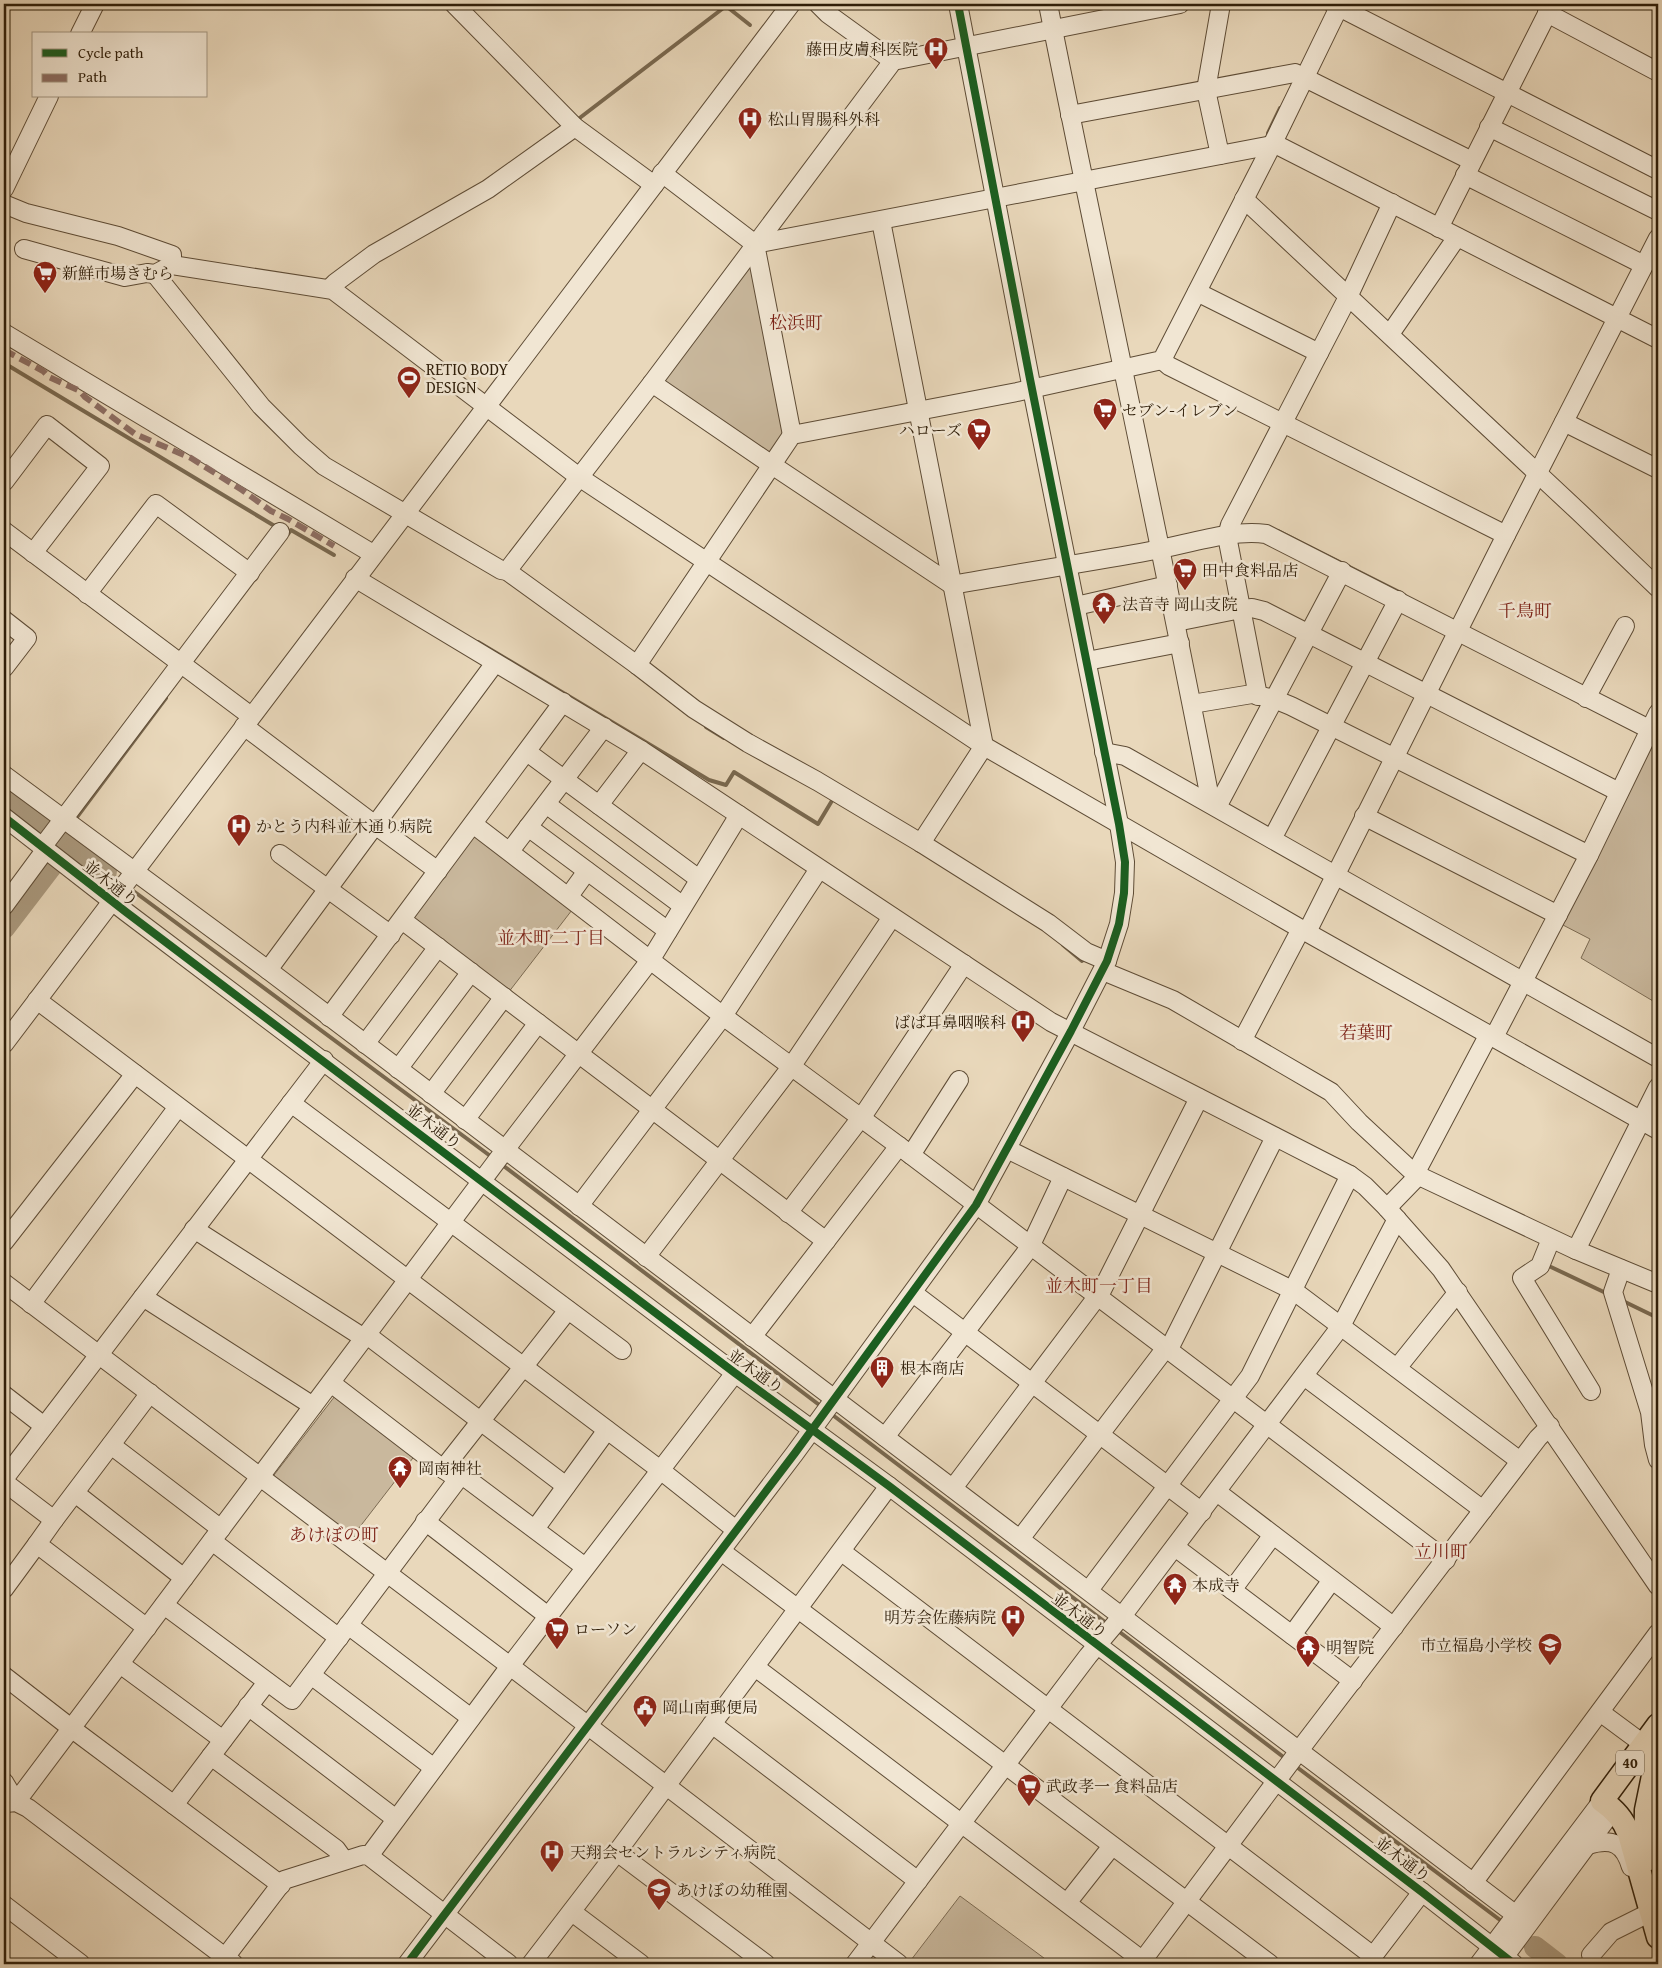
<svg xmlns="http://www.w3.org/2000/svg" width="1662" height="1968" font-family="'Gentium Book Plus','Noto Serif JP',serif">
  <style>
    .green { fill: #c9b89d; stroke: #7c6b53 }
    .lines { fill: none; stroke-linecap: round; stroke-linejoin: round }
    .stream { stroke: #79684f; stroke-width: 4 }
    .river { stroke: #aa997e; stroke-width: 22 }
    .minor-casing { stroke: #5e4c36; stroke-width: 20 }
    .major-casing { stroke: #2f1e09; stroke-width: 25 }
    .minor { stroke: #f1e6d3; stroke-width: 18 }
    .major { stroke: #e9d8bb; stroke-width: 22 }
    .quiet { stroke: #8d6e63; stroke-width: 6; stroke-dasharray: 12 6; stroke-linecap: butt }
    .cycleway-casing { stroke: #f1e6d3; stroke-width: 11 }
    .cycleway { stroke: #1b5e20; stroke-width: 8 }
    .labels { text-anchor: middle; stroke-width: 5; stroke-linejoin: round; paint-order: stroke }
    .shield { fill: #f1e6d3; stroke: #695a46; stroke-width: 1 }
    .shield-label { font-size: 15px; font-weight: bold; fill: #2f1e09 }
    .poi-label { font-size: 16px; fill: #2f1e09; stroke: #f1e6d3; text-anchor: start }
    .street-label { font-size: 16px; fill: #2f1e09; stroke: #f1e6d3 }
    .neighbourhood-label { font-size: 18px; fill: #7a1f14; stroke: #f1e6d3 }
  </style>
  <rect width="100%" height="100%" fill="#e9d8bb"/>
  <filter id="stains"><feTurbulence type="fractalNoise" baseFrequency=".004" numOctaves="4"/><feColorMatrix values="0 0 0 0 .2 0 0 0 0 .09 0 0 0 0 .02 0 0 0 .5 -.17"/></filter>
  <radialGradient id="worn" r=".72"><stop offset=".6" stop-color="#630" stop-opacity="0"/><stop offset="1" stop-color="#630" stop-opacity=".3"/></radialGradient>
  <g class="green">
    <path d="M751 259 787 430 772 456 660 385Z"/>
    <path d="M1653 742 1658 748V1004L1581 958 1590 939 1561 924Z"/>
    <path d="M470 837H476L572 910 508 993 412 920 413 914Z"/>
    <path d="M335 1396 416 1454 352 1537 274 1480V1475Z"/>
    <path d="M960 1896 1052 1964H917L911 1960Z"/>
  </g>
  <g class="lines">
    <g class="stream">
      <path d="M577 120 726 6 750 25"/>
      <path d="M1268 138V133L1280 108"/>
      <path d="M4 363 278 528"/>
      <path d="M1278 531 1401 593"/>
      <path d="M284 532 288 534 291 530 334 555"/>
      <path d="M478 642 709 780 726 785 734 772 818 824 833 799 836 801"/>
      <path d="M706 727 724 738"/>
      <path d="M74 821 166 698"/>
      <path d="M62 837 69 828"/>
      <path d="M106 871 120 881"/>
      <path d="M128 887 493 1158"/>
      <path d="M1063 945 1082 961"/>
      <path d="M501 1164 822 1407"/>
      <path d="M1551 1267 1608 1294"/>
      <path d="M1621 1300 1658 1318"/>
      <path d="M830 1413 1109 1625"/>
      <path d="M1117 1630 1286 1759"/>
      <path d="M1294 1765 1504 1923"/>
      <path d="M1523 1938 1535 1947"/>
    </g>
    <g class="river">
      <path d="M4 794 106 871"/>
      <path d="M4 928 53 864"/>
      <path d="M1535 1947 1557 1964"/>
    </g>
    <defs>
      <g id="minor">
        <path d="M454 4 575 127 654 185"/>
        <path d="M818 4 828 14 893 61"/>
        <path d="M1048 4C1101 271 1160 537 1211 804"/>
        <path d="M1333 4 1658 170"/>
        <path d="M1547 13 1658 72"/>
        <path d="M80 34 95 4"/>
        <path d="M1070 115 1295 73 1472 161"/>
        <path d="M1489 127 1658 211"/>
        <path d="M1220 155 1206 90 1221 4"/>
        <path d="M662 173 755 244 792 435"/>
        <path d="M1465 175 1644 265"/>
        <path d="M4 189 49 96"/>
        <path d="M1244 199 1579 512 1658 588"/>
        <path d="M4 204 26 213 118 236 172 255V265"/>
        <path d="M881 221 984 746 921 843"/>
        <path d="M1439 228 1552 4"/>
        <path d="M755 244 1272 145 1279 146 1658 339"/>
        <path d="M24 249 125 277 147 273 155 274 172 265 333 290 579 477 984 746 1301 929 1658 1130"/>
        <path d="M155 274 261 406 301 446 324 466 501 570 507 571 637 665 694 709 748 743 817 781 921 843 1048 923 1086 952 1107 961"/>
        <path d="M333 290 332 286 335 283 374 254 488 189 575 127"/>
        <path d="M1197 292 1319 353"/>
        <path d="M4 333 373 554"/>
        <path d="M1390 334 1457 237"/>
        <path d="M1162 360 1169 366 1506 535"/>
        <path d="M652 383 772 465 952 585C1018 573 1085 563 1150 551 1186 545 1230 529 1266 534L1649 729 1658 739"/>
        <path d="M1564 422 1658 469"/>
        <path d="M4 482 47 425 100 466 33 553"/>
        <path d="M4 531 251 716"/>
        <path d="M507 571 652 383 893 61 1180 4"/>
        <path d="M355 578 641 750 1051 1022 1350 1175 1365 1186 1387 1208 1441 1269 1658 1586"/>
        <path d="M87 594 156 504 250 573"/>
        <path d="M1076 606 1168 585"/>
        <path d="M4 620 27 638 4 668"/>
        <path d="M1176 622 1241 609 1252 608 1264 611 1619 792"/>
        <path d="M1087 661 1180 643"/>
        <path d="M637 665 792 435 1017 392 1162 360 1272 145 1339 7"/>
        <path d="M1258 696 1227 536 1230 525 1349 295 1392 203"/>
        <path d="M1586 698 1625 626"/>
        <path d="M1192 704 1252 694 1274 699 1291 706 1589 855"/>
        <path d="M244 726 375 825 495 663"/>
        <path d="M527 752 699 879"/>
        <path d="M1104 752 1125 756 1658 1058"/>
        <path d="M4 775 268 970 1516 1915"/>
        <path d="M546 804 683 906"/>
        <path d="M599 805 641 750"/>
        <path d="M1217 807 1342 571"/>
        <path d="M1364 816 1558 915"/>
        <path d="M4 817 126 912 735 1373 889 1486 1422 1892 1514 1964"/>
        <path d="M473 824 723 1016 899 1146 1446 1560"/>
        <path d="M528 827 668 931"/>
        <path d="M1272 839 1398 600"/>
        <path d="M43 846 280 532"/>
        <path d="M510 851 604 727"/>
        <path d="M280 854 391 935"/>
        <path d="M569 896 587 871"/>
        <path d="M4 906 46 849"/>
        <path d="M402 920 826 1241"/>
        <path d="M1307 932 1506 535 1658 238"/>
        <path d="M268 970 375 825 438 871"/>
        <path d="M1103 971 1173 1000 1331 1092 1359 1122 1415 1174 1576 1250 1658 1284"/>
        <path d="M37 1000 659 1469 736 1530"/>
        <path d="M329 1017 563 702"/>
        <path d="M1494 1037 1589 855 1658 713"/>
        <path d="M1242 1041 1301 929"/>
        <path d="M4 1044 791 4"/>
        <path d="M365 1044 438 947"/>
        <path d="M398 1069 471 972"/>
        <path d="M431 1094 504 997"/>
        <path d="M291 1103 622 1350"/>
        <path d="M465 1120 538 1023"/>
        <path d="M1007 1149 1294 1291 1520 1461"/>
        <path d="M911 1155 959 1080"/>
        <path d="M1415 1174 1489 1034"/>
        <path d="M579 1206 723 1016 819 869"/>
        <path d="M1387 1208 1418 1176"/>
        <path d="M788 1213 866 1111 964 964"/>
        <path d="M194 1229 364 1338"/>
        <path d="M1551 1239 1540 1266 1522 1278 1591 1391"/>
        <path d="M4 1242 135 1074"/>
        <path d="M1576 1250 1658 1087"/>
        <path d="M646 1257 791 1067 892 917"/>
        <path d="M1621 1269 1613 1292 1650 1412 1654 1445 1658 1460"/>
        <path d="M4 1283 510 1666 899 1964"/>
        <path d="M913 1293 1202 1512"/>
        <path d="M143 1297 313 1406"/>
        <path d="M1098 1298 1199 1098"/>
        <path d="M31 1304 178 1107"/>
        <path d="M367 1335 566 1486"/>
        <path d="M752 1337 899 1146"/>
        <path d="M1168 1351 1275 1137"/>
        <path d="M1397 1368 1458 1292"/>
        <path d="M1304 1376 1483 1510"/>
        <path d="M331 1383 443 1469"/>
        <path d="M4 1395 44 1426"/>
        <path d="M885 1437 1030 1247 1063 1177"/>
        <path d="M111 1445 221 1529"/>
        <path d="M4 1479 324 1060"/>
        <path d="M458 1479 462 1475 585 1567"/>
        <path d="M4 1482 54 1520 37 1544 147 1628"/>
        <path d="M953 1488 1097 1297"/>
        <path d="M1217 1492 1394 1627"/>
        <path d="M75 1493 184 1578"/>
        <path d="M54 1520 150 1393"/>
        <path d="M425 1521 548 1616"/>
        <path d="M535 1529 607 1430"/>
        <path d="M1020 1539 1165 1349"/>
        <path d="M212 1541 339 1638"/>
        <path d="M1175 1547 1353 1681"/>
        <path d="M721 1551 1270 1964"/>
        <path d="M842 1552 1373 1956"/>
        <path d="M4 1589 37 1544"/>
        <path d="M1089 1590 1250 1376 1350 1175"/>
        <path d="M1232 1590 1273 1535"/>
        <path d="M164 1605 292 1700 458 1479 443 1469 568 1310"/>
        <path d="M348 1625 471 1718"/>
        <path d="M1292 1635 1332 1580"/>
        <path d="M120 1664 223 1740"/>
        <path d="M755 1667 1143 1961"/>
        <path d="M311 1675 434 1768"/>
        <path d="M4 1676 71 1728 281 1885"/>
        <path d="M248 1706 396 1819"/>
        <path d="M1600 1712 1654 1752"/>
        <path d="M712 1724 918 1881"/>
        <path d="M211 1756 336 1849 344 1860"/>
        <path d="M4 1782 16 1802 511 1142 651 959 739 815"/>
        <path d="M6 1803 16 1802 28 1808 234 1964"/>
        <path d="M174 1805 267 1682"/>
        <path d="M1588 1845C1612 1838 1624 1843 1631 1867"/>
        <path d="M617 1852 766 1964"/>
        <path d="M369 1856 510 1666 735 1373"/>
        <path d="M1473 1883 1658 1633"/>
        <path d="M1067 1903 1112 1846"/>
        <path d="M4 1905 81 1964"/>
        <path d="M572 1912 641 1964"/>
        <path d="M1591 1955 1611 1932 1651 1912"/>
        <path d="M220 1964 284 1880 363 1855 369 1856 509 1964"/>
        <path d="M407 1964 795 1453 976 1205 1071 1031 1107 961 1119 924 1124 893 1125 862 1119 824 1030 379 958 4"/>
        <path d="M531 1964 617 1852 889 1486"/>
        <path d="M855 1964 1088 1656 1126 1611 1341 1326 1397 1219"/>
        <path d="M1140 1964 1304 1744 1538 1438 1550 1426"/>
        <path d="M1367 1964 1422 1892"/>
        <path d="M1479 1964 1602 1801"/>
        <path d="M1499 1964 1614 1809"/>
      </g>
      <g id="major">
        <path d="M1658 1725 1602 1801C1615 1810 1623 1819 1629 1834L1658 1937"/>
        <path d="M1645 1861 1646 1810 1654 1771 1655 1753"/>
      </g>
    </defs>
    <use href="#minor" class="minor-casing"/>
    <use href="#major" class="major-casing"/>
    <use href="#minor" class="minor"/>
    <use href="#major" class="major"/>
    <path class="quiet" d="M4 350 43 371 49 377 80 391 85 397 135 434 191 458 242 490 271 511 288 519 334 546"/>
    <defs>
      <g id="cycleway">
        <path d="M4 817 126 912 735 1373 889 1486 1422 1892 1514 1964"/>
        <path d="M407 1964 795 1453 976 1205 1071 1031 1107 961 1119 924 1124 893 1125 862 1119 824 1030 379 958 4"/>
      </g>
    </defs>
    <use href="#cycleway" class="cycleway-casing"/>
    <use href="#cycleway" class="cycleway"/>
  </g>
  <defs>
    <symbol id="hospital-pin" viewBox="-11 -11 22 30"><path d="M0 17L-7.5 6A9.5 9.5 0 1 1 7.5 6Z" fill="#8f2418" stroke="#f1e6d3"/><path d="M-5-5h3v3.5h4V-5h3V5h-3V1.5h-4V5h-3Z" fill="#fff"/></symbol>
    <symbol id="supermarket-pin" viewBox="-11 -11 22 30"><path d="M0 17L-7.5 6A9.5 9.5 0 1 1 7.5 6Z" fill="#8f2418" stroke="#f1e6d3"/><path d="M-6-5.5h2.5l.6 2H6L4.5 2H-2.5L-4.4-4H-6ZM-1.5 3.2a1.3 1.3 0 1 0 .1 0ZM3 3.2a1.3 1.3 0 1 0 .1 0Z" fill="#fff"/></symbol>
    <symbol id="stadium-pin" viewBox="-11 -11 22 30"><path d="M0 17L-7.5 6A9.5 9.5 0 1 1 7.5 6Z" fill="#8f2418" stroke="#f1e6d3"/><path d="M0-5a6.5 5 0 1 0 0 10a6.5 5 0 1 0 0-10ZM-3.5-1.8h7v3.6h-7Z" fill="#fff"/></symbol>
    <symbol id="temple-pin" viewBox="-11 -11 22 30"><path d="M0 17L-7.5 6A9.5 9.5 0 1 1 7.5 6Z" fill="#8f2418" stroke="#f1e6d3"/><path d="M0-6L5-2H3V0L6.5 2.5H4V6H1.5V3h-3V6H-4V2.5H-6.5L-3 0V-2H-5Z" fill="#fff"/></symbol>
    <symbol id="building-pin" viewBox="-11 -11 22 30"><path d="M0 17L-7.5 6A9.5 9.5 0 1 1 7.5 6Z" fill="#8f2418" stroke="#f1e6d3"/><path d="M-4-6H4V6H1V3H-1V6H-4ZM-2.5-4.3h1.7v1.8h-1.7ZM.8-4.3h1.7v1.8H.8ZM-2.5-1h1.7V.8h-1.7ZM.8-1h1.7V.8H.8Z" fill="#fff"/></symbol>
    <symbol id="school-pin" viewBox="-11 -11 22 30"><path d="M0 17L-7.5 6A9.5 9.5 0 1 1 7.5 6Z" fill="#8f2418" stroke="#f1e6d3"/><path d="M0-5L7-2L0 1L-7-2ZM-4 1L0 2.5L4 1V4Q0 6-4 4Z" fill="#fff"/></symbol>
    <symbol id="civic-pin" viewBox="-11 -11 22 30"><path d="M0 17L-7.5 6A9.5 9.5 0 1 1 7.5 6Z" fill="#8f2418" stroke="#f1e6d3"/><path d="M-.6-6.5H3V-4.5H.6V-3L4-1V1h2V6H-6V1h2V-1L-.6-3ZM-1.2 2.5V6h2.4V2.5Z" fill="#fff"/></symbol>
  </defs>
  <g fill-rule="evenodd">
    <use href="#hospital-pin" x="922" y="35" width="28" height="38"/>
    <use href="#hospital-pin" x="736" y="105" width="28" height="38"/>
    <use href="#supermarket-pin" x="31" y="259" width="28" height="38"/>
    <use href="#stadium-pin" x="395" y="364" width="28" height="38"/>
    <use href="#supermarket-pin" x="1091" y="396" width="28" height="38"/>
    <use href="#supermarket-pin" x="965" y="416" width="28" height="38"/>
    <use href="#supermarket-pin" x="1171" y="556" width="28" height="38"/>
    <use href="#temple-pin" x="1090" y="590" width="28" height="38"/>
    <use href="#hospital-pin" x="225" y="812" width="28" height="38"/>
    <use href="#hospital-pin" x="1009" y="1008" width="28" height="38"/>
    <use href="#building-pin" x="868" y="1354" width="28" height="38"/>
    <use href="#temple-pin" x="386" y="1454" width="28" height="38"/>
    <use href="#temple-pin" x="1161" y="1571" width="28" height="38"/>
    <use href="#hospital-pin" x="999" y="1603" width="28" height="38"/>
    <use href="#supermarket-pin" x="543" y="1615" width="28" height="38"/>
    <use href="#school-pin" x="1536" y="1631" width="28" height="38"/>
    <use href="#temple-pin" x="1294" y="1633" width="28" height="38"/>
    <use href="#civic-pin" x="631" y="1693" width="28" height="38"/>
    <use href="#supermarket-pin" x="1015" y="1772" width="28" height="38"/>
    <use href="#hospital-pin" x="538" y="1838" width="28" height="38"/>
    <use href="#school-pin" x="645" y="1876" width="28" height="38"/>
  </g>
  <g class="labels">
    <rect class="shield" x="1616" y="1750.5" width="28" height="25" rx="4"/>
    <g class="shield-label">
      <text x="1630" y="1768">40</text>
    </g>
    <g class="poi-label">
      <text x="918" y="55" text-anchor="end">藤田皮膚科医院</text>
      <text x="768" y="125">松山胃腸科外科</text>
      <text x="62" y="279">新鮮市場きむら</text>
      <text x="426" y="375">RETIO BODY<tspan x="426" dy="18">DESIGN</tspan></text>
      <text x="1122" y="416">セブン-イレブン</text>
      <text x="962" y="436" text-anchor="end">ハローズ</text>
      <text x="1202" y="576">田中食料品店</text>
      <text x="1122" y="610">法音寺 岡山支院</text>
      <text x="256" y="832">かとう内科並木通り病院</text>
      <text x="1006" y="1028" text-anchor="end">ばば耳鼻咽喉科</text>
      <text x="900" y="1374">根本商店</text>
      <text x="418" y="1474">岡南神社</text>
      <text x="1192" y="1591">本成寺</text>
      <text x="996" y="1623" text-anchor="end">明芳会佐藤病院</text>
      <text x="574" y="1635">ローソン</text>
      <text x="1532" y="1651" text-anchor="end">市立福島小学校</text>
      <text x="1326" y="1653">明智院</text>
      <text x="662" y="1713">岡山南郵便局</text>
      <text x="1046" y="1792">武政孝一 食料品店</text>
      <text x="570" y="1858">天翔会セントラルシティ病院</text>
      <text x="676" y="1896">あけぼの幼稚園</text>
    </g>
    <g class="street-label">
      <text transform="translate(111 883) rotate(38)" y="6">並木通り</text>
      <text transform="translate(434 1126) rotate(37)" y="6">並木通り</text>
      <text transform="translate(756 1371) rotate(36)" y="6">並木通り</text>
      <text transform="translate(1080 1615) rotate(37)" y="6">並木通り</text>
      <text transform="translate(1403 1859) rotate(37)" y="6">並木通り</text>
    </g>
    <g class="neighbourhood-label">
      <text x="796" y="329">松浜町</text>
      <text x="1525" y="617">千鳥町</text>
      <text x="551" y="944">並木町二丁目</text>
      <text x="1366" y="1039">若葉町</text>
      <text x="1099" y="1292">並木町一丁目</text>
      <text x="334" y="1541">あけぼの町</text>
      <text x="1441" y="1558">立川町</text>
    </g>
  </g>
  <rect width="1662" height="1968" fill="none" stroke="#e9d8bb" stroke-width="20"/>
  <rect x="5" y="5" width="1652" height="1958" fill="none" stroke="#2f1e09" stroke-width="2.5"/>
  <rect x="10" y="10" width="1642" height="1948" fill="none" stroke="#2f1e09"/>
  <rect x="32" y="32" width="175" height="65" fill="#f1e6d3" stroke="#a39682"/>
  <rect x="42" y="49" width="25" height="8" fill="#1b5e20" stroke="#a39682"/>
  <text x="78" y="58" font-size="15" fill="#2f1e09">Cycle path</text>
  <rect x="42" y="74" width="25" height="8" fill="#8d6e63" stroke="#a39682"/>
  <text x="78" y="82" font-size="15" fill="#2f1e09">Path</text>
  <rect width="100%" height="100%" filter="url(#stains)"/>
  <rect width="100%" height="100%" fill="url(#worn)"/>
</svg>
